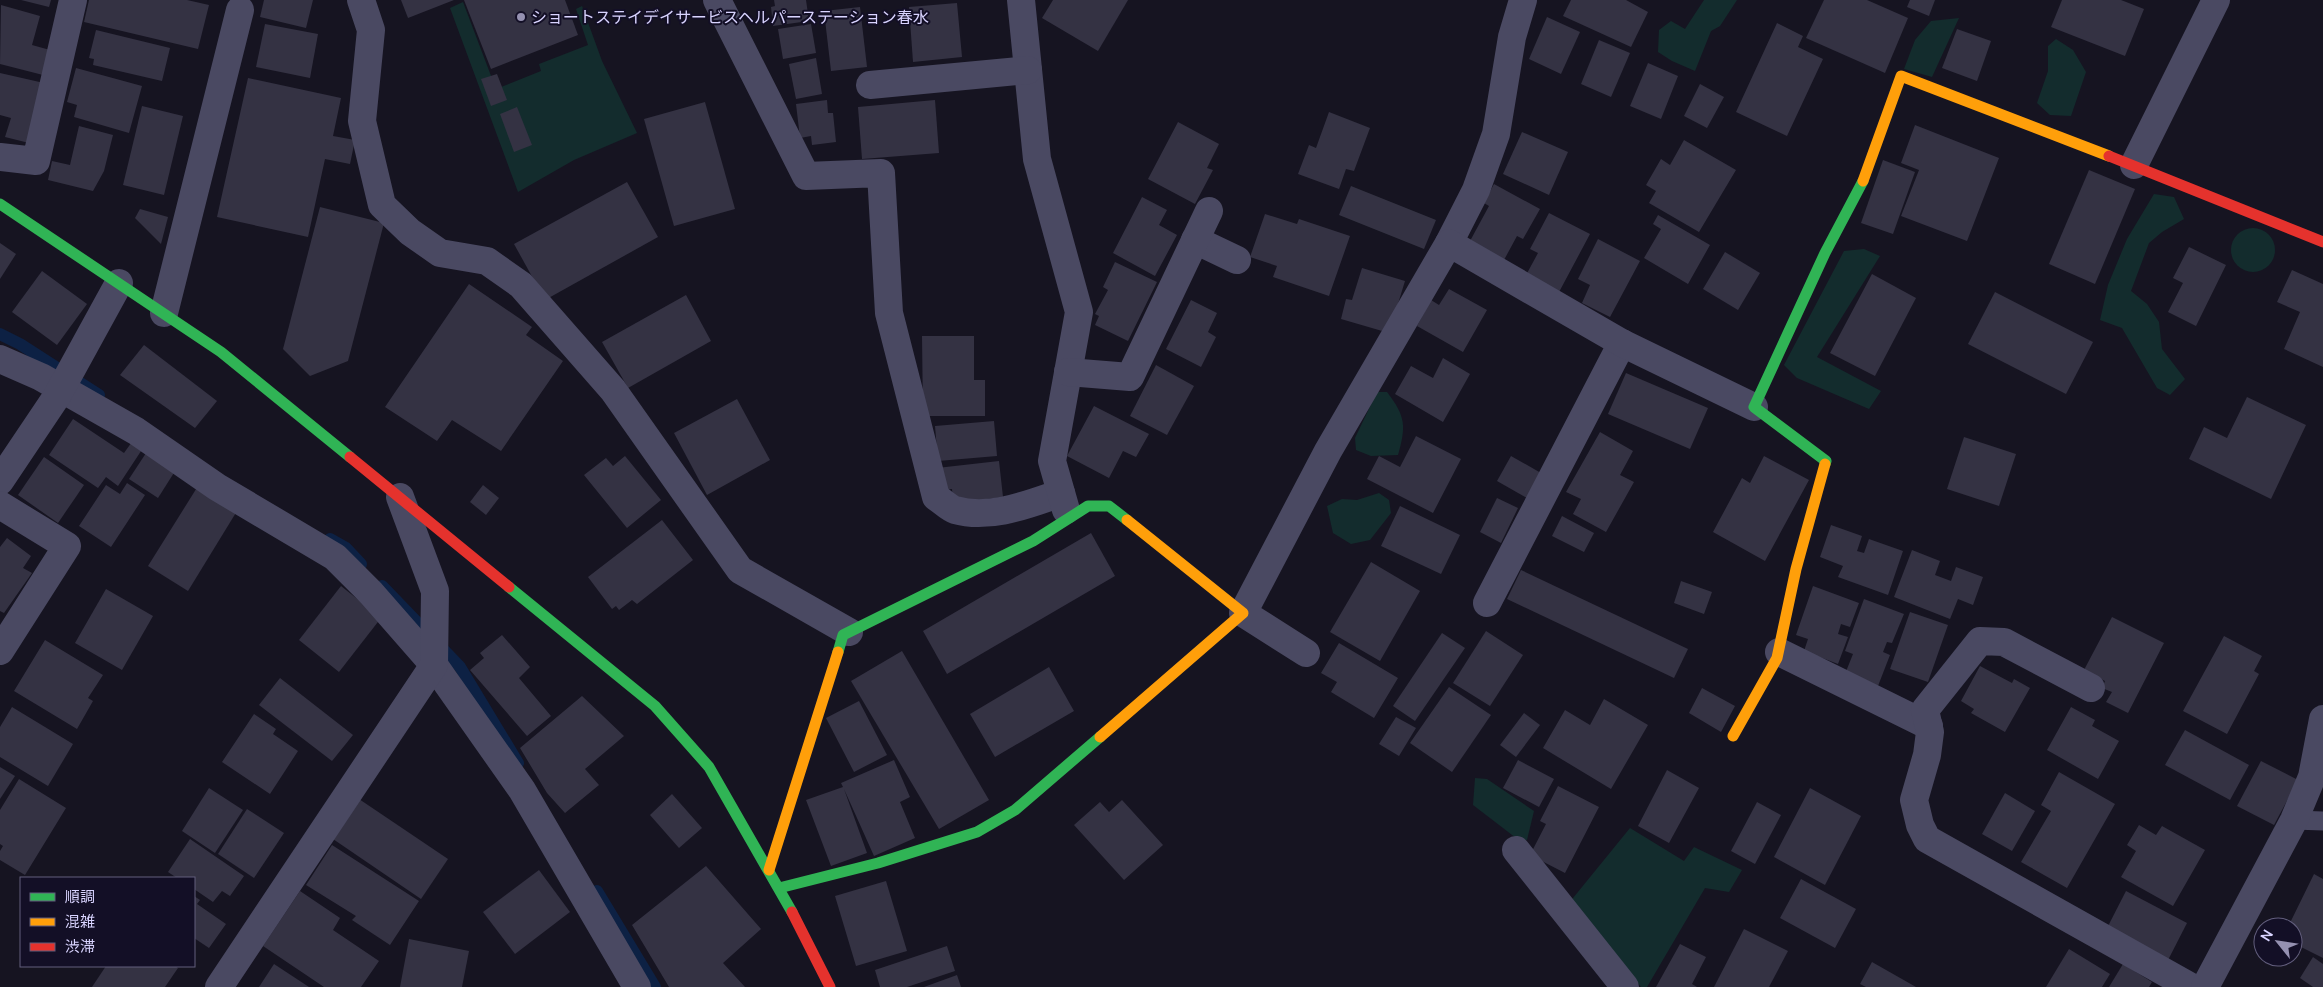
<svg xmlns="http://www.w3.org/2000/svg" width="2323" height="987" font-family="Manrope,'Noto Sans JP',sans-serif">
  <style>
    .green { fill: #132c2d }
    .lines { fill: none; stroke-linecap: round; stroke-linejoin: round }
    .stream { stroke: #0d2144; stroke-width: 12 }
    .building { fill: #343243 }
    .lane { stroke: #4a4962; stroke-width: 19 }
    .street { stroke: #4a4962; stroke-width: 28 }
    .fast { stroke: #30b455; stroke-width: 11 }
    .slow { stroke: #ff9f0a; stroke-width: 11 }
    .jam { stroke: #e5322d; stroke-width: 11 }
    .poi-dot { fill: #9591b1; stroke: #130f26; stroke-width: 2 }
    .labels { text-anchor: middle; stroke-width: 4; stroke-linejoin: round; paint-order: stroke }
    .poi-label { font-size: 16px; fill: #d9d4ff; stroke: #130f26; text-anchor: start }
  </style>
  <rect width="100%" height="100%" fill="#161421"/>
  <g class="green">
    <path d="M1704 0H1737L1720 26 1711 31 1695 71 1672 61 1658 52 1659 30 1671 21 1685 29Z"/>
    <path d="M463 2 496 89 541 71 539 64 588 45 576 9 582 6 602 61 637 133 574 160 518 192 450 8Z"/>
    <path d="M1959 18 1932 77 1904 69 1915 40 1931 21Z"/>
    <path d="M2056 39 2073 50 2086 72 2071 116 2050 115 2037 103 2048 71V46Z"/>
    <path d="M2154 194 2174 197 2184 219 2162 232 2149 243 2131 291 2147 304 2159 322 2162 349 2185 379 2170 395 2157 388 2122 328 2100 320 2108 285 2127 239Z"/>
    <circle cx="2253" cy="250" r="22"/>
    <path d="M1864 249 1880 256 1817 357 1881 391 1869 409 1797 378 1784 365 1844 251Z"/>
    <path d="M1377 392H1387C1406 417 1406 426 1398 455L1371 456 1356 450 1355 438Z"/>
    <path d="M1379 493 1389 500 1391 513 1370 540 1351 544 1333 533 1327 506 1342 499 1357 500Z"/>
    <path d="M1475 778 1487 779 1534 811 1527 840 1516 838 1473 805Z"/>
    <path d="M1630 828 1684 861 1694 847 1742 870 1729 892 1705 888 1647 987H1641L1569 903Z"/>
  </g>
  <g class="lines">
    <g class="stream">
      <path d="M0 334 20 344 99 395"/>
      <path d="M330 539 346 548 361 564"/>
      <path d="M382 586 460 667 518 763"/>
      <path d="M597 891 655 987"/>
    </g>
  </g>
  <g class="building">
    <path d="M21 0H51L49 7Z"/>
    <path d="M89 0H187L209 5 198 49 84 22Z"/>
    <path d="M264 0H313L306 28 260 17Z"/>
    <path d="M401 0H454L408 18Z"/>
    <path d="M464 0H565L578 35 491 69Z"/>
    <path d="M774 0H806L809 21 773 26 771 7 775 6Z"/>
    <path d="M1053 0H1128L1098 51 1042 18Z"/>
    <path d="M1571 0H1626L1648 12 1631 47 1563 16Z"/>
    <path d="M1824 0H1867L1908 18 1885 73 1806 38Z"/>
    <path d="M1910 0H1935L1929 16 1907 7Z"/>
    <path d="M2062 0H2121L2144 9 2125 56 2051 27Z"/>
    <path d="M957 3 962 57 913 62 909 7Z"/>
    <path d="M1 5 40 16 32 45 50 50 43 75 0 64Z"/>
    <path d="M860 7 867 67 831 71 824 11Z"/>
    <path d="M1547 17 1580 32 1561 74 1529 59Z"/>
    <path d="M1777 23 1803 36 1798 47 1823 59 1787 136 1736 112Z"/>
    <path d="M265 24 318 34 310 78 256 67Z"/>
    <path d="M811 24 816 53 783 59 778 29Z"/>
    <path d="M1957 29 1991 41 1977 81 1942 68Z"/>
    <path d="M96 30 170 48 162 81 93 65 94 59 89 58Z"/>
    <path d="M1599 40 1630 53 1611 97 1581 84Z"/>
    <path d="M816 58 822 94 796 99 789 64Z"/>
    <path d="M1648 63 1678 76 1661 119 1630 106Z"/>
    <path d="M76 68 142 86 129 133 74 117 77 105 67 102Z"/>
    <path d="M0 73 44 83 29 143 5 137 11 118 0 115Z"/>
    <path d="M497 74 507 100 491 106 481 79Z"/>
    <path d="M248 78 341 98 333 136 355 140 350 164 325 159 308 237 217 217Z"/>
    <path d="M1700 84 1724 97 1707 128 1684 116Z"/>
    <path d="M827 100 828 113H833L836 142 812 145 811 136 800 138 796 104Z"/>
    <path d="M935 100 939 153 862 159 858 107Z"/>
    <path d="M705 102 735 209 674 226 644 119Z"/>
    <path d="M142 106 183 116 164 195 123 185Z"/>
    <path d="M517 107 532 145 514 152 500 114Z"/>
    <path d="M1329 112 1370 128 1354 171 1346 169 1339 189 1298 174 1309 145 1316 148Z"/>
    <path d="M1178 122 1219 144 1207 168 1213 170 1195 204 1148 179Z"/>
    <path d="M1915 125 1999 158 1967 241 1901 216 1919 170 1901 163Z"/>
    <path d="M79 126 113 135 104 171 93 191 48 180 52 161 70 165Z"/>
    <path d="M1522 132 1568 152 1549 195 1503 174Z"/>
    <path d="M1684 140 1736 170 1699 232 1649 203 1656 191 1646 185 1661 159 1670 165Z"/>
    <path d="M1883 160 1915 172 1893 234 1861 223Z"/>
    <path d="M2089 170 2135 189 2095 284 2049 264Z"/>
    <path d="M627 182 658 237 545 300 514 244Z"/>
    <path d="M1494 184 1540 209 1523 239 1517 236 1504 260 1470 241 1489 206 1484 203Z"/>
    <path d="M1351 186 1436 220 1424 249 1339 215Z"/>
    <path d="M1142 197 1167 210 1159 225 1177 235 1155 276 1113 253Z"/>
    <path d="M320 207 384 223 348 361 310 376 283 349Z"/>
    <path d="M140 209 168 217 161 244 135 218Z"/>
    <path d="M1549 213 1590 234 1558 294 1525 277 1538 253 1530 249Z"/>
    <path d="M1265 214 1297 224 1299 219 1350 236 1329 296 1273 277 1277 266 1250 257Z"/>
    <path d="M1658 215 1710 245 1688 284 1644 258 1661 229 1653 224Z"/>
    <path d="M1598 239 1640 261 1610 317 1582 303 1590 285 1578 279Z"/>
    <path d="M0 243 16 254 0 279Z"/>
    <path d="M2189 247 2226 265 2196 326 2168 312 2183 283 2173 278Z"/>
    <path d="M1725 252 1760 273 1738 310 1703 289Z"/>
    <path d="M1115 262 1157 282 1128 341 1095 325 1099 316 1095 314 1108 290 1103 287Z"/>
    <path d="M1362 268 1405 281 1389 333 1341 319 1346 299 1352 300Z"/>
    <path d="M2292 270 2323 284V367L2284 349 2300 312 2277 302Z"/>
    <path d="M42 271 87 304 57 345 12 312Z"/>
    <path d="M1872 274 1916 298 1875 376 1830 353Z"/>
    <path d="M469 284 532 327 526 335 563 361 501 451 452 420 437 441 385 407Z"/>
    <path d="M1449 289 1487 310 1463 352 1417 326 1431 300 1439 305Z"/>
    <path d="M1995 292 2093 342 2066 394 1968 344Z"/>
    <path d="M686 295 711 341 628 388 602 342Z"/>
    <path d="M1191 300 1217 313 1208 332 1216 337 1201 367 1166 349Z"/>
    <path d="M922 336H974V380H985V416H923Z"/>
    <path d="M144 345 217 401 195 428 120 375Z"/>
    <path d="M1443 358 1470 374 1443 422 1395 394 1411 366 1433 378Z"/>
    <path d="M1156 365 1194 386 1167 435 1130 416Z"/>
    <path d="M1626 373 1708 408 1690 449 1608 414Z"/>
    <path d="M2247 397 2306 425 2271 499 2189 459 2204 427 2227 438Z"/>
    <path d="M737 399 770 460 707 495 674 433Z"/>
    <path d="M1094 406 1149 434 1136 457 1123 451 1109 478 1067 456Z"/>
    <path d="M73 419 124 453 134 439 145 445 118 486 106 477 98 488 49 455Z"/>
    <path d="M994 421 997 456 938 461 935 426Z"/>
    <path d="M1600 432 1633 451 1620 475 1634 482 1606 532 1573 514 1581 499 1566 492Z"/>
    <path d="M1416 436 1461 459 1433 513 1367 479 1379 456 1400 467Z"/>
    <path d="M1964 437 2016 454 1999 506 1947 489Z"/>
    <path d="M148 450 177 468 158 498 129 479Z"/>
    <path d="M625 456 661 500 627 528 584 475 606 458 613 466Z"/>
    <path d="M1511 456 1541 473 1527 498 1497 481Z"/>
    <path d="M1764 456 1809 480 1765 561 1713 532 1742 478 1750 483Z"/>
    <path d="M44 457 84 485 58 523 18 495Z"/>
    <path d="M999 461 1003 497 953 503 952 489 940 490 937 468Z"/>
    <path d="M127 483 145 495 111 547 79 526 106 485 120 494Z"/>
    <path d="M483 485 499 498 486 515 470 502Z"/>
    <path d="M198 486 237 511 188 591 148 566Z"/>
    <path d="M1497 498 1518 508 1501 543 1480 532Z"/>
    <path d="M1400 506 1460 535 1441 574 1381 546Z"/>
    <path d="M1562 516 1594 533 1584 552 1552 536Z"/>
    <path d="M662 520 693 560 637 604 632 600 619 610 616 606 612 609 588 577Z"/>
    <path d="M1831 525 1862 536 1857 551 1864 553 1869 539 1903 551 1888 595 1838 577 1843 566 1820 557Z"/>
    <path d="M1091 533 1115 576 947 674 923 631Z"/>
    <path d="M7 538 31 556 23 568 32 573 4 613 0 611V547Z"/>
    <path d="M1912 550 1940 561 1935 575 1951 581 1956 567 1983 577 1973 605 1958 599 1950 619 1894 597Z"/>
    <path d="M1371 562 1420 591 1380 661 1330 632Z"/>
    <path d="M1521 570 1688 649 1674 678 1507 599Z"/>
    <path d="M1681 581 1712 592 1704 614 1674 603Z"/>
    <path d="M341 586 381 618 339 672 299 640Z"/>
    <path d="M1813 586 1859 603 1850 627 1841 624 1838 634 1848 637 1838 664 1804 651 1808 639 1796 635Z"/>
    <path d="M106 589 153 616 122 670 75 643Z"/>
    <path d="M1864 599 1904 614 1892 643 1887 642 1883 652 1890 655 1878 686 1845 674 1853 654 1845 651Z"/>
    <path d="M1910 612 1948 625 1928 682 1890 669Z"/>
    <path d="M2112 617 2164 643 2128 713 2106 702 2112 692 2102 688 2105 681 2084 670Z"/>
    <path d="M1486 631 1523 655 1490 706 1453 683Z"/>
    <path d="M1442 633 1465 648 1415 721 1393 706Z"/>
    <path d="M502 635 530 667 519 678 551 716 527 736 470 670 484 658 480 653Z"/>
    <path d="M2224 636 2262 656 2254 671 2259 674 2227 734 2183 711Z"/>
    <path d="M45 640 103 675 88 698 93 701 77 729 14 691Z"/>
    <path d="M1339 643 1398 678 1374 718 1331 692 1337 682 1321 673Z"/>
    <path d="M902 651 989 800 939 829 851 681Z"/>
    <path d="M1980 666 2012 683 2014 679 2030 688 2005 732 1971 713 1974 709 1961 701Z"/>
    <path d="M1049 667 1074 711 995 757 970 714Z"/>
    <path d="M280 678 353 735 332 761 259 705Z"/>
    <path d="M1449 687 1491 715 1452 772 1410 743Z"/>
    <path d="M1702 688 1735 706 1721 732 1689 713Z"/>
    <path d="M582 696 624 736 585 769 599 785 565 813 547 793 520 748Z"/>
    <path d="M1604 699 1648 725 1611 789 1543 748 1565 710 1590 725Z"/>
    <path d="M859 701 887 755 854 772 826 718Z"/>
    <path d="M12 707 73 744 48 786 0 757V727Z"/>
    <path d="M2071 707 2095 720 2092 726 2119 741 2098 779 2047 750Z"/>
    <path d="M1524 713 1540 725 1516 757 1500 745Z"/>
    <path d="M254 714 276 729 273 734 298 751 270 794 222 762Z"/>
    <path d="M1396 717 1416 728 1399 756 1379 744Z"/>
    <path d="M2185 730 2249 765 2230 800 2165 765Z"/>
    <path d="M894 760 910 797 900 802 915 838 874 856 844 789 867 853 831 866 806 800 843 787 841 783Z"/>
    <path d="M1518 760 1554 779 1539 807 1503 788Z"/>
    <path d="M2261 761 2298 780 2274 825 2237 806Z"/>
    <path d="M0 767 15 776 0 799Z"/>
    <path d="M1667 770 1699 788 1669 843 1638 826Z"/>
    <path d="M2059 772 2115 804 2067 888 2021 862 2051 811 2041 805Z"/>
    <path d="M19 779 66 808 25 875 0 860V851L3 846 0 844V810Z"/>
    <path d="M1558 786 1599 807 1565 873 1530 855 1546 824 1540 821Z"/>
    <path d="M209 788 243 810 215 853 182 831Z"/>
    <path d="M1810 788 1861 816 1825 885 1774 857Z"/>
    <path d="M2005 793 2035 811 2012 851 1982 834Z"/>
    <path d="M672 794 702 828 679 848 650 815Z"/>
    <path d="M359 799 448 859 421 899 333 839Z"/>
    <path d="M1122 800 1163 845 1124 880 1074 825 1100 802 1109 812Z"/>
    <path d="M1757 802 1781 815 1755 864 1731 851Z"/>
    <path d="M247 809 284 833 254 878 218 854Z"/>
    <path d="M2139 825 2156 835 2162 826 2205 850 2173 906 2121 877 2136 851 2127 845Z"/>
    <path d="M190 839 244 876 230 896 222 891 213 902 194 889V878H177L168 872Z"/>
    <path d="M332 845 419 901 390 945 352 920 356 916 306 885Z"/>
    <path d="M706 866 761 929 723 963 745 987H669L632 925Z"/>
    <path d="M539 870 570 912 515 954 483 912Z"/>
    <path d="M2314 874 2323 879V958L2293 943V927H2288Z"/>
    <path d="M1801 879 1856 909 1835 948 1780 918Z"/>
    <path d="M886 881 907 951 856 966 835 896Z"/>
    <path d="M300 891 340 918 333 930 379 961 361 987H324L263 946Z"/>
    <path d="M2126 891 2187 923 2166 964 2105 932Z"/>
    <path d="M194 896 200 900 197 904 226 924 209 948 194 938Z"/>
    <path d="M1744 929 1788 951 1769 987H1714Z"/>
    <path d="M409 939 469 951 462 987H400Z"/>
    <path d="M1680 944 1706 957 1692 984 1697 987H1656Z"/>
    <path d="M947 946 955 971 907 987H880L875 970Z"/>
    <path d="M2069 949 2110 974 2102 987H2046Z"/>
    <path d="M2313 957 2323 964V987H2313L2300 978Z"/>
    <path d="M1872 962 1916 987H1866L1860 984Z"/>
    <path d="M274 964 309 987H259Z"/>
    <path d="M2123 964 2152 982 2149 987H2109Z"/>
    <path d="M106 966H175L178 968 165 987H92Z"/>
    <path d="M957 975 961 987H924Z"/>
  </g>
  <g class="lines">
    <path class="lane" d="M2294 820 2323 821"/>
    <g class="street">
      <path d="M361 0 371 30 362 121 382 205 410 232 440 253 487 261 521 285 613 390 740 570 849 632"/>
      <path d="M717 0 806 176 881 173 889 313 936 497C942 501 949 508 955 510 990 520 1029 504 1061 493"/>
      <path d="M1021 0 1037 159 1079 312 1052 461 1066 510"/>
      <path d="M870 85 1028 70"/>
      <path d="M0 157 36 161 73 0"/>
      <path d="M2134 165 2216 0"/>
      <path d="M1195 240 1237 260"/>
      <path d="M1449 243 1476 190 1496 134 1512 37 1523 0"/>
      <path d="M164 313 240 10"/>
      <path d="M0 359 41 377 136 431 217 487 335 557 371 593 434 665 522 790 637 987"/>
      <path d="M1068 372 1130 377 1209 211"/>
      <path d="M0 481 57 396 119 283"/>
      <path d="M0 505 67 546 0 651"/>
      <path d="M1487 603 1622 343"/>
      <path d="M1779 652 1929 726"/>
      <path d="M1306 653 1243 613 1328 451 1449 243 1622 343 1754 407"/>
      <path d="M2091 688 2004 642 1980 641 1925 710 1930 732 1927 755 1914 800 1920 825 1927 839 2191 987"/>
      <path d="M1516 850 1625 987"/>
      <path d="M219 987 434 665 435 591 400 497"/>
      <path d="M2205 987 2294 820 2312 777 2323 719"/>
    </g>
    <g class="fast">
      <path d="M0 204 221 352 350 457"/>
      <path d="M1825 464 1826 461 1754 407 1825 253 1863 181"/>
      <path d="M509 587 655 706 709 767 792 912"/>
      <path d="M838 652 843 635 1033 541 1088 506H1109L1127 520"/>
      <path d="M779 888 878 863 977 832 1015 810 1100 737"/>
    </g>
    <g class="slow">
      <path d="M1863 181 1901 76 2109 156"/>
      <path d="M1733 736 1777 658 1796 569 1825 464"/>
      <path d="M1100 737 1243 613 1127 520"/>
      <path d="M769 870 838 652"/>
    </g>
    <g class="jam">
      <path d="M2109 156 2323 242"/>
      <path d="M350 457 509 587"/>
      <path d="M792 912 830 987"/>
    </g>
  </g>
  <circle class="poi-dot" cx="521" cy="17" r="5"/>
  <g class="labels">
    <g class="poi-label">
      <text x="531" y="23">ショートステイデイサービスヘルパーステーション春水</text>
    </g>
  </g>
  <rect x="20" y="877" width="175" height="90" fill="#130f26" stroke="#625e7d"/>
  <rect x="30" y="893" width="25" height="8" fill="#30b455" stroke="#625e7d"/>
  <text x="65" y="902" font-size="15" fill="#d9d4ff">順調</text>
  <rect x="30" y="918" width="25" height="8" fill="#ff9f0a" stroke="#625e7d"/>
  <text x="65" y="927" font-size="15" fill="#d9d4ff">混雑</text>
  <rect x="30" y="943" width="25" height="8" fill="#e5322d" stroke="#625e7d"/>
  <text x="65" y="952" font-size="15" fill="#d9d4ff">渋滞</text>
  <g transform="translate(2278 942) rotate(300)"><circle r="24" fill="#130f26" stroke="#625e7d"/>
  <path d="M0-4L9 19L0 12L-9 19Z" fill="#9591b1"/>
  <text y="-8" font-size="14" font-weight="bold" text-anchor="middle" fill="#d9d4ff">N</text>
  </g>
</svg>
